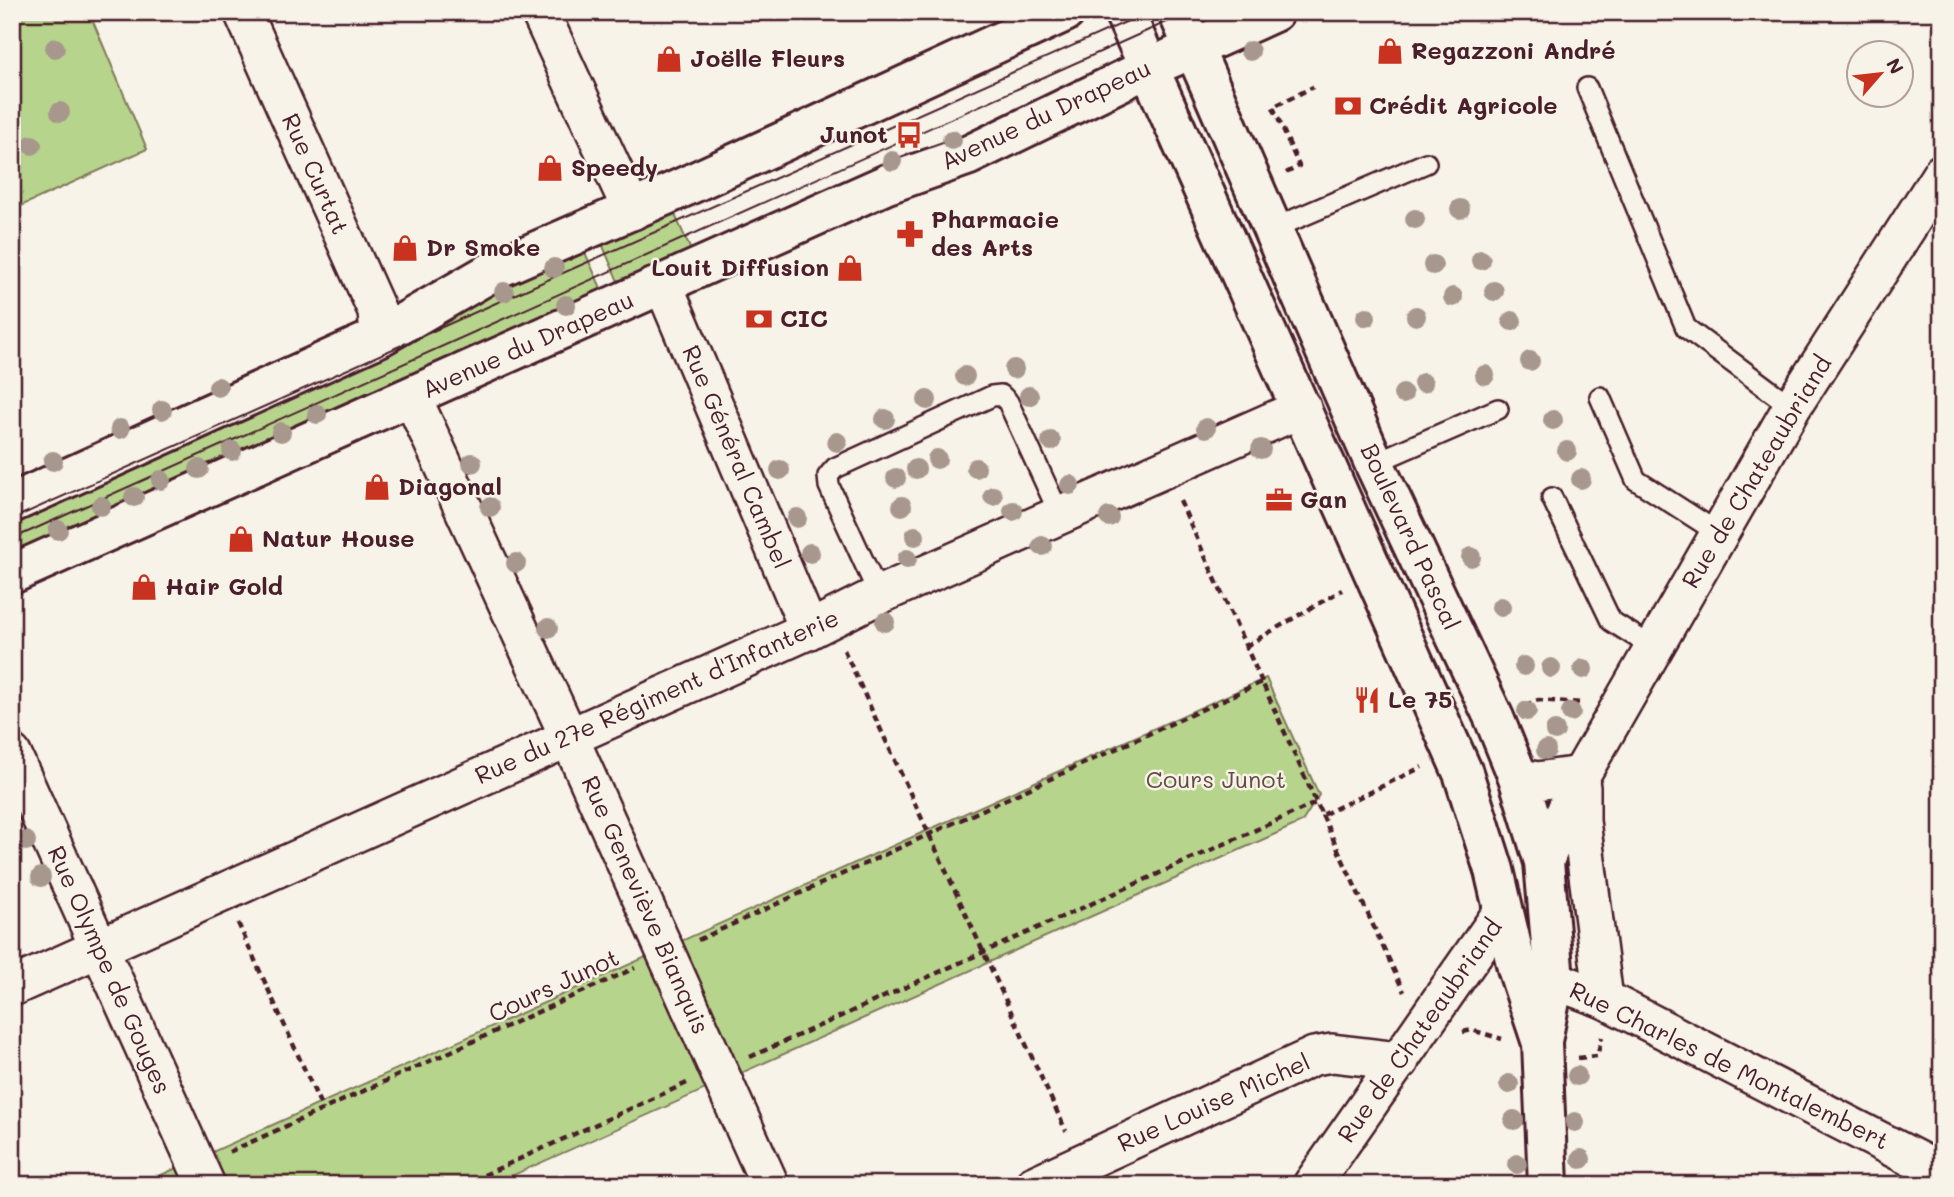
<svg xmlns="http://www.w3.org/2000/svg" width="1954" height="1197" font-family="Mali,sans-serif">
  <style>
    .green { fill: #b7d48c; stroke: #807a5c; stroke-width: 2 }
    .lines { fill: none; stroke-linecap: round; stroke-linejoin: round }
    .lane-casing { stroke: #4a1f2b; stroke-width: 24 }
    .street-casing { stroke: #4a1f2b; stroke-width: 42 }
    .secondary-casing { stroke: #4a1f2b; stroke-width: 44 }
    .primary-casing { stroke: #4a1f2b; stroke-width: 44 }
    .path { stroke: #4a1f2b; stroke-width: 4.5; stroke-dasharray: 7 5; stroke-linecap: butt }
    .lane { stroke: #f7f3e8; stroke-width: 19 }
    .street { stroke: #f7f3e8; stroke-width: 37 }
    .secondary { stroke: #f7f3e8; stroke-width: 38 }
    .primary { stroke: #f7f3e8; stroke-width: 38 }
    .tram { stroke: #4a1f2b; stroke-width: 2 }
    .tree { fill: #a7978d }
    .labels { text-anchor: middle; stroke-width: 5; stroke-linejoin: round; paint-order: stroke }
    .poi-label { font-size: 24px; font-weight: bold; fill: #4a1f2b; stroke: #f7f3e8; text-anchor: start }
    .street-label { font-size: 24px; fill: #4a1f2b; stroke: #f7f3e8 }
    .park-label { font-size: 24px; fill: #654c43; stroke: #f7f3e8 }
  </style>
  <rect width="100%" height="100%" fill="#f7f3e8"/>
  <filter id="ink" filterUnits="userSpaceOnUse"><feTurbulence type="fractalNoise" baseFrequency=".0143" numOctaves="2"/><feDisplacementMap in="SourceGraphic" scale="14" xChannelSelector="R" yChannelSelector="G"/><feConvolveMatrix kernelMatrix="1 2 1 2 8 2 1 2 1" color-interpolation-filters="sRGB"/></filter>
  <g filter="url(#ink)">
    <g class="green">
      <path d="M12 12H89L147 149 12 210Z"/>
      <path d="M671 206 694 257 622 291 600 239Z"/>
      <path d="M582 246 606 299 12 565V514Z"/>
      <path d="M1266 678 1319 795 1302 822 491 1185H139Z"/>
    </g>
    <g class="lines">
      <defs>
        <g id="lane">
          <path d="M1587 88 1686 328 1792 407"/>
          <path d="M1272 229 1426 163"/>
          <path d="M1600 397 1636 480 1720 534"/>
          <path d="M1374 463 1498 409"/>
          <path d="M1552 498 1611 621 1654 648"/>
          <path d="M879 595 829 486 828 476 835 468 992 396 1001 395 1008 402 1060 515"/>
        </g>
        <g id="street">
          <path d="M243 12 377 311 379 337"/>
          <path d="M540 12 632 211"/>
          <path d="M663 284 809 630"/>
          <path d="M412 397 569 737 770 1185"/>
          <path d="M12 754 206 1185"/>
          <path d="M1518 777 1537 781 1581 775"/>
          <path d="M1581 787V821L1604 999"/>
          <path d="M1544 862 1581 775 1792 407 1942 173"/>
          <path d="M1554 980 1604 999 1942 1173"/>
          <path d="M12 987 809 630 879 595 1302 408"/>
          <path d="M1034 1185 1314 1056 1332 1053 1400 1061"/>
          <path d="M1312 1185 1503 911"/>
        </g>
        <g id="secondary">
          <path d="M12 503 379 337 500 267 673 192 1065 12"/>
          <path d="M12 574 887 184 969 155 1148 68"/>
        </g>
        <g id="primary">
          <path d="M1124 12 1463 773 1494 870 1517 968 1542 1043 1548 1185"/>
          <path d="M1178 12 1374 463 1494 718 1518 777 1544 862 1554 980 1542 1041"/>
          <path d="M1169 59 1274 12"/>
        </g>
      </defs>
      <use href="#lane" class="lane-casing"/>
      <use href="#street" class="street-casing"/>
      <use href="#secondary" class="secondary-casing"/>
      <use href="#primary" class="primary-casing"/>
      <g class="path">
        <path d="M12 71 18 47 19 12"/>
        <path d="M1287 170 1288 172 1299 166 1273 107 1313 87"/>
        <path d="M1180 501 1262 682"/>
        <path d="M1246 646 1342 590"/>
        <path d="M844 650 1066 1131"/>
        <path d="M1525 705 1538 700 1582 703"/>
        <path d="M1322 815 1404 992"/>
        <path d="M238 923 323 1110"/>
        <path d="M698 940 1262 682 1322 815 1422 767"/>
        <path d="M1463 1032 1472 1030 1502 1039"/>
        <path d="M750 1057 1318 802"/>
        <path d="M1578 1058 1597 1056 1602 1037"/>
        <path d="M229 1152 635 968"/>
        <path d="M478 1177 482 1185"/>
        <path d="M462 1185 687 1083"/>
      </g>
      <use href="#lane" class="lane"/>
      <use href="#street" class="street"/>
      <use href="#secondary" class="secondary"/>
      <use href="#primary" class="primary"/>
      <g class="tram">
        <path d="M12 519 1148 12"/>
        <path d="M12 539 1189 12"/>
      </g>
    </g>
    <g class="tree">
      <circle cx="55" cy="48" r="10"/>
      <circle cx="1250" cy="51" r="10"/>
      <circle cx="60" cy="112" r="10"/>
      <circle cx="952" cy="140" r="10"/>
      <circle cx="32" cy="145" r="10"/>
      <circle cx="892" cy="161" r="10"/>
      <circle cx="1460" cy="209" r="10"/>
      <circle cx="1415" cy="219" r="10"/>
      <circle cx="1481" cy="260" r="10"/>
      <circle cx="1433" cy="265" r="10"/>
      <circle cx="554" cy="268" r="10"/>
      <circle cx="1494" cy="291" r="10"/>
      <circle cx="504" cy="292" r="10"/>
      <circle cx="1453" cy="297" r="10"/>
      <circle cx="566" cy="305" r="10"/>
      <circle cx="1416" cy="316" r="10"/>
      <circle cx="1366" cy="317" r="10"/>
      <circle cx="1512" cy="321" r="10"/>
      <circle cx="1530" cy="361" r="10"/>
      <circle cx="1014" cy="369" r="10"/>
      <circle cx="1485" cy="375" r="10"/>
      <circle cx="965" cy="376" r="10"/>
      <circle cx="1423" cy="383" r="10"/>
      <circle cx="218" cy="387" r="10"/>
      <circle cx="1403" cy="394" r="10"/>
      <circle cx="1029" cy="396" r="10"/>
      <circle cx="927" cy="400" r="10"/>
      <circle cx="162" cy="410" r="10"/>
      <circle cx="317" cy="414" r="10"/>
      <circle cx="885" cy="419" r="10"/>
      <circle cx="1553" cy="420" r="10"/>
      <circle cx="1206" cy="428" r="10"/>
      <circle cx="120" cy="429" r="10"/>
      <circle cx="281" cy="432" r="10"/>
      <circle cx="1051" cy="441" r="10"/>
      <circle cx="837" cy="442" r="10"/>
      <circle cx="1261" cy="449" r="10"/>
      <circle cx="232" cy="451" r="10"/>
      <circle cx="1567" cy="451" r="10"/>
      <circle cx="937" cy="459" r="10"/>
      <circle cx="53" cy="461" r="10"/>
      <circle cx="472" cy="463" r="10"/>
      <circle cx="976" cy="468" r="10"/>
      <circle cx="199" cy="469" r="10"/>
      <circle cx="916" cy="469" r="10"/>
      <circle cx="780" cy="470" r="10"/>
      <circle cx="896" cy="478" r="10"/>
      <circle cx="1581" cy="479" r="10"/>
      <circle cx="161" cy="480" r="10"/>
      <circle cx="1070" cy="485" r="10"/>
      <circle cx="993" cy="496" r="10"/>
      <circle cx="134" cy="497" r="10"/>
      <circle cx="101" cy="506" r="10"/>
      <circle cx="902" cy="506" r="10"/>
      <circle cx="490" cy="507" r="10"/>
      <circle cx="1013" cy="511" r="10"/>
      <circle cx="1109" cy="517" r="10"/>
      <circle cx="797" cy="518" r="10"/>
      <circle cx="58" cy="530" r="10"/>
      <circle cx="915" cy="536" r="10"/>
      <circle cx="1042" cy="546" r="10"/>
      <circle cx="810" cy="553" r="10"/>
      <circle cx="1471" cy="557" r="10"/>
      <circle cx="907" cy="559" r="10"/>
      <circle cx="516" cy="563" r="10"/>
      <circle cx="1501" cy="607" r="10"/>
      <circle cx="885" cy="622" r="10"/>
      <circle cx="548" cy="628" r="10"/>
      <circle cx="1524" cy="666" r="10"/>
      <circle cx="1551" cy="668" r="10"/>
      <circle cx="1583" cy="669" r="10"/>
      <circle cx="1527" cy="711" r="10"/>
      <circle cx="1571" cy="712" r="10"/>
      <circle cx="1555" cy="731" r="10"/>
      <circle cx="1546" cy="750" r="10"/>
      <circle cx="26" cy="841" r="10"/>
      <circle cx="41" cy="877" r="10"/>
      <circle cx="1577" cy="1076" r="10"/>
      <circle cx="1509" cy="1084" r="10"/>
      <circle cx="1514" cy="1120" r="10"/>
      <circle cx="1575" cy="1122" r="10"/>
      <circle cx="1581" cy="1159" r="10"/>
      <circle cx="1517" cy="1164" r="10"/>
    </g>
  </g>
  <defs>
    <symbol id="shop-bare" viewBox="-9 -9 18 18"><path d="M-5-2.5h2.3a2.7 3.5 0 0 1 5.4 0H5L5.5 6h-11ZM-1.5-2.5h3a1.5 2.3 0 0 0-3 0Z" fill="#c8321e" stroke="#f7f3e8" stroke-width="2.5" paint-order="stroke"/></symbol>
    <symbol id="bank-bare" viewBox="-9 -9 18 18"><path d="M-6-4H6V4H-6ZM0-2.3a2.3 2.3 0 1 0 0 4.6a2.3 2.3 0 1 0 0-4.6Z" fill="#c8321e" stroke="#f7f3e8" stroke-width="2.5" paint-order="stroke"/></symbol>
    <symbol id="bus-bare" viewBox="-9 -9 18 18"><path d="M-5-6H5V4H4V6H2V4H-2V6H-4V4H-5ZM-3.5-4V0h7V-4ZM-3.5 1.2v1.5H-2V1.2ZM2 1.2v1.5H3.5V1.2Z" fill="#c8321e" stroke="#f7f3e8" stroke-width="2.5" paint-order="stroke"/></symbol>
    <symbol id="pharmacy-bare" viewBox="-9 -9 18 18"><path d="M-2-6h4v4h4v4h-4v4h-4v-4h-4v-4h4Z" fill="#c8321e" stroke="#f7f3e8" stroke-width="2.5" paint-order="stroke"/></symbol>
    <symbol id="office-bare" viewBox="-9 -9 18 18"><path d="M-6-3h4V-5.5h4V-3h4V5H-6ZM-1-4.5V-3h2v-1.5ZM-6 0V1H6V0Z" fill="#c8321e" stroke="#f7f3e8" stroke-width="2.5" paint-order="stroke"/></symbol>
    <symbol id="restaurant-bare" viewBox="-9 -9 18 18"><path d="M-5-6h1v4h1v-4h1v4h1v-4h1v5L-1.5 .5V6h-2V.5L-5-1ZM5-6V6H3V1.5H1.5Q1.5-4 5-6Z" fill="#c8321e" stroke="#f7f3e8" stroke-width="2.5" paint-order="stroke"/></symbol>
  </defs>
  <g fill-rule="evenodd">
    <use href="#shop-bare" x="1371" y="32" width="38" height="38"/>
    <use href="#shop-bare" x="650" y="40" width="38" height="38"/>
    <use href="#bank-bare" x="1329" y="87" width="38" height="38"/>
    <use href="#bus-bare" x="890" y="116" width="38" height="38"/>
    <use href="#shop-bare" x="531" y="149" width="38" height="38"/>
    <use href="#pharmacy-bare" x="891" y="215" width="38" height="38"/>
    <use href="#shop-bare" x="386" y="229" width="38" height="38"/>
    <use href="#shop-bare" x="831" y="249" width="38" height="38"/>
    <use href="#bank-bare" x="740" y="300" width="38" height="38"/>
    <use href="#shop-bare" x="358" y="468" width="38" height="38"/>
    <use href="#office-bare" x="1260" y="481" width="38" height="38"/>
    <use href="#shop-bare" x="222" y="520" width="38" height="38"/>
    <use href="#shop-bare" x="125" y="568" width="38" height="38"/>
    <use href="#restaurant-bare" x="1348" y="681" width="38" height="38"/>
  </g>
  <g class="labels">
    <g class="poi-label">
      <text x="1411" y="59">Regazzoni André</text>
      <text x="690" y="67">Joëlle Fleurs</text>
      <text x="1369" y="114">Crédit Agricole</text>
      <text x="888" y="143" text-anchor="end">Junot</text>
      <text x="571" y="176">Speedy</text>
      <text x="931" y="228">Pharmacie<tspan x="931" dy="28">des Arts</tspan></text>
      <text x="426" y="256">Dr Smoke</text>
      <text x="829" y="276" text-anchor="end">Louit Diffusion</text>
      <text x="780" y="327">CIC</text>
      <text x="398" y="495">Diagonal</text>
      <text x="1300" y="508">Gan</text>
      <text x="262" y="547">Natur House</text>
      <text x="165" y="595">Hair Gold</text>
      <text x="1388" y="708">Le 75</text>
    </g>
    <g class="street-label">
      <text transform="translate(1046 115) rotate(-25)" y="8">Avenue du Drapeau</text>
      <text transform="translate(315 174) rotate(66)" y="8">Rue Curtat</text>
      <text transform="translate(528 345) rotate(-24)" y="8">Avenue du Drapeau</text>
      <text transform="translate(736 457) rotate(67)" y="8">Rue Général Cambel</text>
      <text transform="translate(1757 472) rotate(-59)" y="8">Rue de Chateaubriand</text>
      <text transform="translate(1410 537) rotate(65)" y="8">Boulevard Pascal</text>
      <text transform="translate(657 697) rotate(-24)" y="8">Rue du 27e Régiment d'Infanterie</text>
      <text transform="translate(645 905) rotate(66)" y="8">Rue Geneviève Bianquis</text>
      <text transform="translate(109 970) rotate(66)" y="8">Rue Olympe de Gouges</text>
      <text transform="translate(554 986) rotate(-25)" y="8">Cours Junot</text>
      <text transform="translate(1420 1031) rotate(-55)" y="8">Rue de Chateaubriand</text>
      <text transform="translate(1729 1066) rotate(26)" y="8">Rue Charles de Montalembert</text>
      <text transform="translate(1214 1103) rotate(-24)" y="8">Rue Louise Michel</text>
    </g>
    <g class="park-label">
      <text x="1216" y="788">Cours Junot</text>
    </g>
  </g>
  <rect width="1954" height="1197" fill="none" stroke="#f7f3e8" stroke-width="42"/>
  <rect x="21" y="21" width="1912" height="1155" fill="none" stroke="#4a1f2b" stroke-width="2.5" filter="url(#ink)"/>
  <g transform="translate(1880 74) rotate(62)"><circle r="33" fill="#f7f3e8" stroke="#b29e9c" stroke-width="2"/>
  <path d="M0-5L12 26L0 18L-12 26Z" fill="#c8321e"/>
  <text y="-10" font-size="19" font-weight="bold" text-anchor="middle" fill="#4a1f2b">N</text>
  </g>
</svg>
